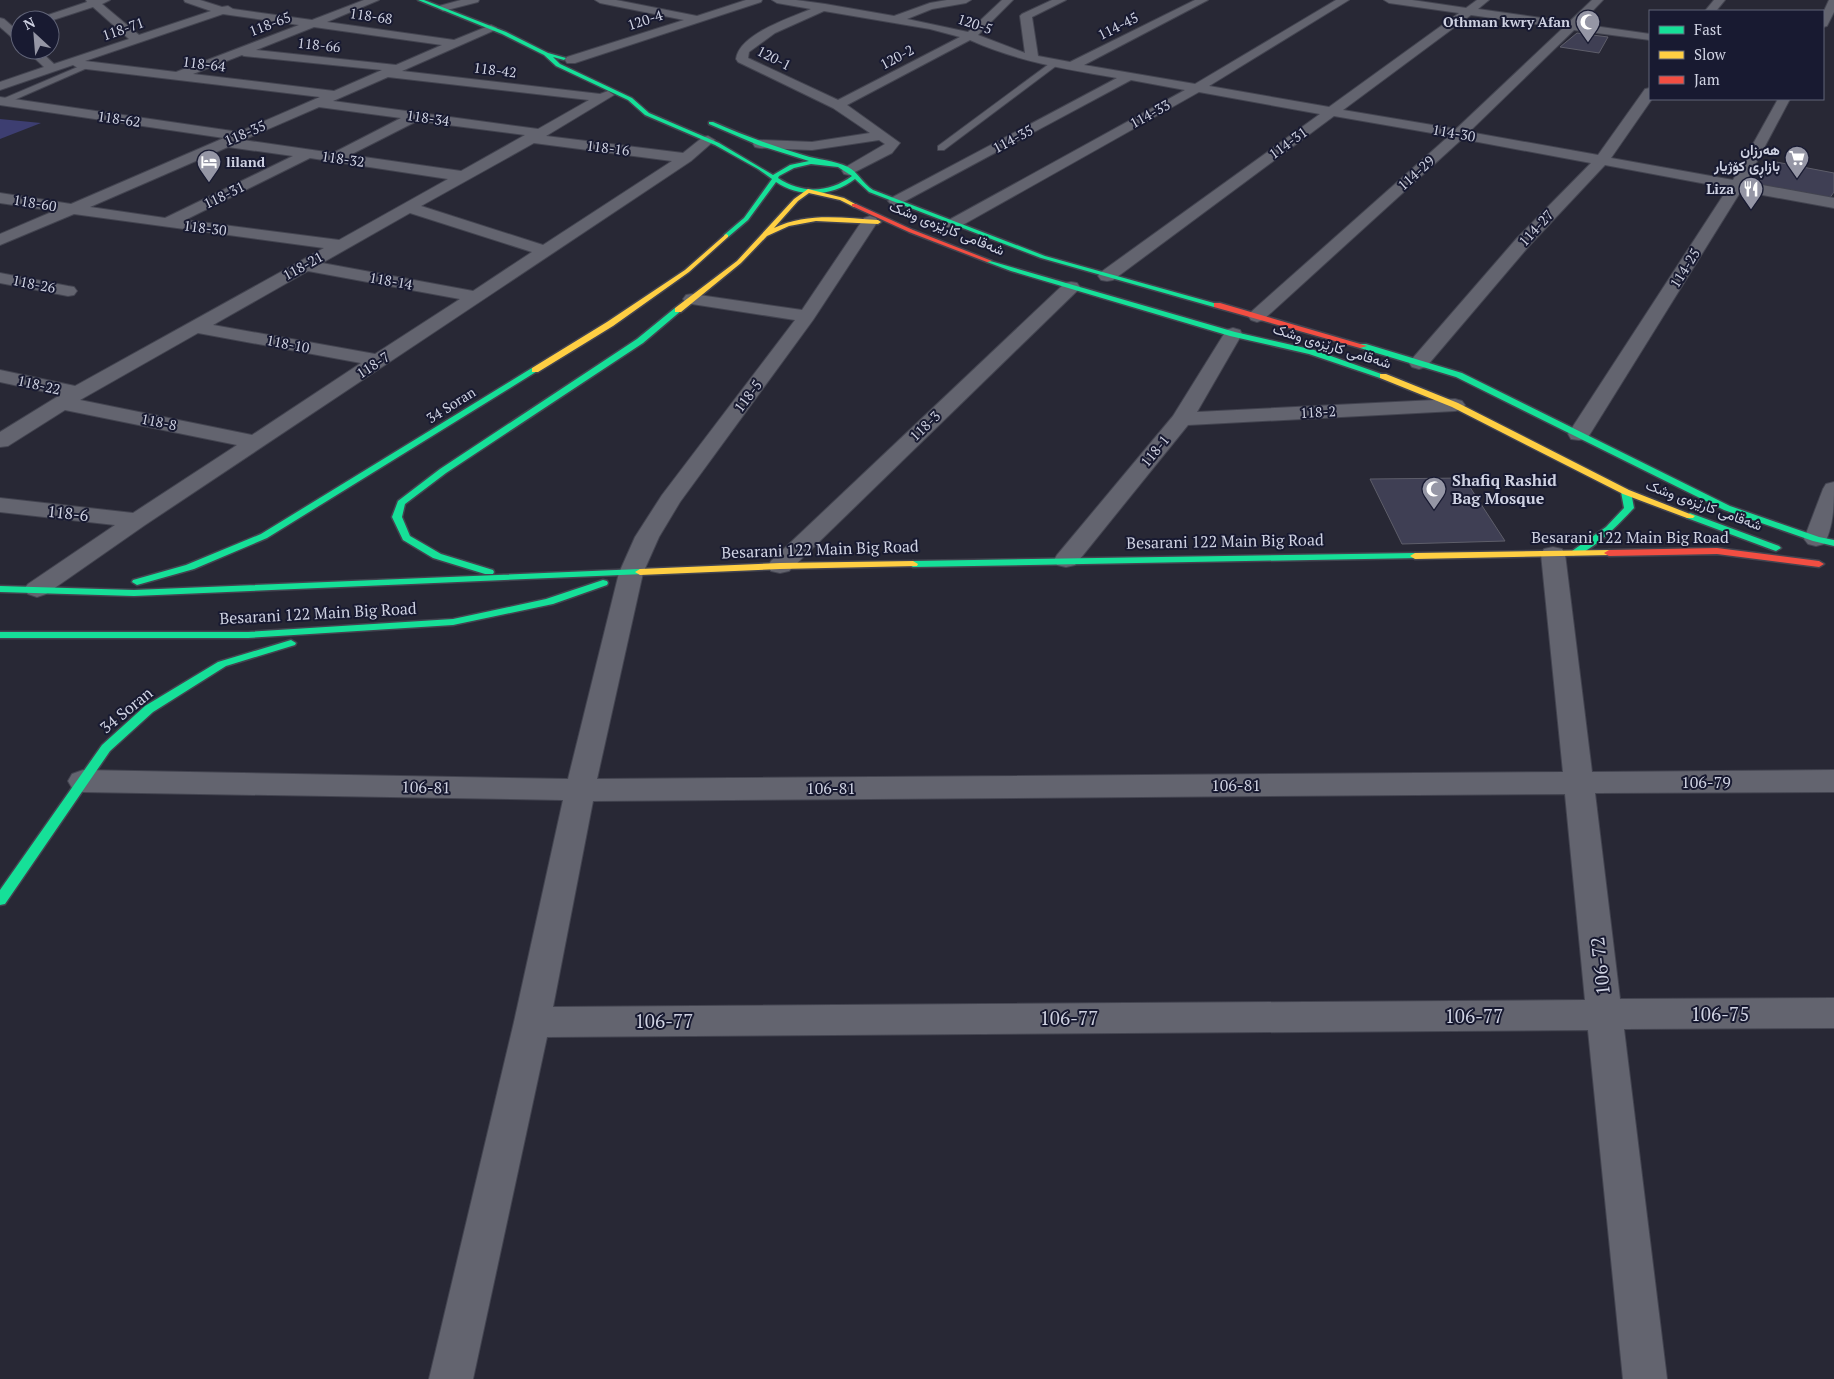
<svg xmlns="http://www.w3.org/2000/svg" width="1834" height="1379" font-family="'PT Serif',Vazirmatn,serif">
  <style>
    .green { fill: #3d3e71 }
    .building { fill: #3f3f54; stroke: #5e5e6a }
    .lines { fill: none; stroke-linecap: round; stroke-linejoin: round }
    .lane-casing { stroke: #434450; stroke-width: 2 }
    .street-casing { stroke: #434450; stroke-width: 2 }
    .fast-casing { stroke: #434450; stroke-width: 3 }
    .slow-casing { stroke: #434450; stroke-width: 3 }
    .jam-casing { stroke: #434450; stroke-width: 3 }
    .lane { fill: #63646f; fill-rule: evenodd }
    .street { fill: #63646f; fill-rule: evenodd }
    .fast { fill: #16e098; fill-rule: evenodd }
    .slow { fill: #ffcf43; fill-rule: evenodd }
    .jam { fill: #f24e42; fill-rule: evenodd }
    .labels { text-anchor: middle; stroke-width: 4; stroke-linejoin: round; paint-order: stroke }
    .far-street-label { font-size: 14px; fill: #cfd2e2; stroke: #181a31 }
    .far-poi-label { font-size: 14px; font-weight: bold; fill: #cfd2e2; stroke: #181a31; text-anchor: end }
    .poi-label { font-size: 16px; font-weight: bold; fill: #cfd2e2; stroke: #181a31; text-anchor: start }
    .street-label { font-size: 16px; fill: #cfd2e2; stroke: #181a31 }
    .near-street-label { font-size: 19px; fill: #cfd2e2; stroke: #181a31 }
  </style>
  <rect width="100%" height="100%" fill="#282835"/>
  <path class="green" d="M0 119 41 123 0 139Z"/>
  <g class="building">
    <path d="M1577 33 1608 37 1599 53 1560 47Z"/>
    <path d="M1771 161 1834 173V192L1829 199 1757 186Z"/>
    <path d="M1464 478 1505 541 1402 544 1370 479Z"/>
  </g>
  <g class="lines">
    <defs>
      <g id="lane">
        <path d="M1053 61 1060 63 944 150H938V146Z"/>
        <path d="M87 63 94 65 5 104H0V100Z"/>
      </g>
      <g id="street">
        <path d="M86 0H110L102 4 139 35 211 11 185 2 184 0H200L222 7 228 6 233 9 312 20 364 0H379L327 22 454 40 491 25 497 28 495 30 402 71 600 94 608 91 614 95 546 136 683 153 703 137 708 136 715 140 691 161 145 525 46 594 37 597 28 594 24 589 28 584 115 525 0 512V498L133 513 237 445 65 410 8 446 0 447V432L60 395 0 382V370L75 386 324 248 74 214 0 245V234L54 211 0 203V193L71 204 224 138 0 105V97L239 132 320 97 78 68 73 65 0 90V82L44 67 26 50H39L54 64 129 39 93 7 50 21 37 20 39 18 87 2ZM223 14 299 25 176 72 85 61ZM314 27 442 45 396 65 256 50ZM242 55 244 56 382 70 334 91 193 74ZM388 77 589 100 538 129 333 101ZM319 107 401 118 333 153 243 140ZM417 121 525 135 461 171 350 155ZM534 143 672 161 543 245 421 206ZM228 147 293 156 165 218 90 207ZM310 158 448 179 339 240 185 220ZM410 213 532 252 473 291 322 263ZM308 271 460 299 375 354 213 325ZM198 333 361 363 252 435 80 400Z"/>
        <path d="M461 0H479L478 2 443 11 438 8 439 6Z"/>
        <path d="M595 0H616L697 16 746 0H762L761 2 575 63H567L565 60 567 57 684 20 600 3Z"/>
        <path d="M772 0H796L825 4 894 16 930 3 947 0H971L966 3 932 9 907 19 968 32 1002 0H1013L978 35 1025 53 1020 16 1022 14 1052 0H1066L1032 17 1038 56 1070 62 1195 0H1208L1084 65 1195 84 1336 0H1349L1209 86 1329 107 1459 13 1389 3 1384 0H1412L1466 8 1477 0H1489L1478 9 1569 22 1592 0H1603L1580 24 1650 34V40L1574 30 1469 132 1598 155 1645 89 1650 88 1652 99 1611 158 1733 180 1778 99H1790L1746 182 1834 198V208L1741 191 1590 434 1587 439 1579 440 1571 439 1568 434 1728 188 1605 165 1529 246 1426 367 1419 369 1412 367 1409 363 1412 359 1517 238 1591 163 1462 139 1263 320 1257 322 1251 320 1248 316 1251 312 1449 136 1334 116 1113 280 1107 281 1101 280 1098 276 1101 272 1320 114 1199 92 959 227H947L945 224 947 221 1185 90 1131 80 896 206 891 204 888 201 891 198 1117 78C1066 69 1019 62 970 40L847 105 900 143 892 153 849 175 844 174 842 171 844 168 885 144 879 140 812 150 760 148 755 147 753 144 755 141 760 140 812 142 870 133 833 108 738 62 736 59C739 34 790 18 811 9L777 3ZM824 11 930 29 960 37 838 100 748 58 749 52 775 33ZM1471 15 1563 28 1456 129 1343 110Z"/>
        <path d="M1714 0H1725L1716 11H1705Z"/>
        <path d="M1829 0H1834V12L1827 26 1823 27V13Z"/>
        <path d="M0 18 4 19 20 33V42L16 41 0 27Z"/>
        <path d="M870 216 876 218 878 221 813 320 680 502 659 537 643 573 597 779 1563 772 1541 554 1544 549 1553 547 1562 549 1565 554 1592 772 1834 770V792L1595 793 1620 999 1834 998V1028L1624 1029 1667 1379H1623L1588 1030 547 1037 473 1379H429L514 1022 563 800 83 792 72 788 68 781 72 774 83 770 568 779 619 573 635 537 662 495 795 320 692 304 686 303 683 299 686 295 692 294 802 310 864 218ZM1565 794 1585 1000 553 1007 593 801Z"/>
        <path d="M0 273 68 286 74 287 77 291 74 295 68 296 0 283Z"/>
        <path d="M1071 282 1077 283 1080 287 1077 291 789 571 780 573 771 571 768 566 771 561 1065 283Z"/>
        <path d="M1233 328 1240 330 1242 334 1197 412 1455 399 1462 401 1465 405 1462 409 1455 411 1188 425 1075 565 1066 567 1057 565 1054 560 1057 555 1173 416 1224 334 1226 330Z"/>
        <path d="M1834 482C1834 503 1834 526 1824 544L1816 546 1808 544 1804 539 1823 489 1826 484Z"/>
      </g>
      <g id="fast">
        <path d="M418 0H424L506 32 548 53 566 58 564 60 553 57 560 64 632 98 649 113 719 143 773 175 790 165 809 161 758 145 709 124V122H713C743 135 772 146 803 155 818 160 834 160 848 167 858 172 863 184 873 190L1045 256 1221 305 1214 307 1041 258 869 192 855 179C832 197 800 198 776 182L748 220 728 237H724V235L744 218 772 179 758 169 715 145 645 115 628 100 556 66 544 55 502 34ZM811 164 838 167 852 176C829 193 802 194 778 178L779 176 794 168Z"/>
        <path d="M987 260 1235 332 1314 350 1387 376 1380 378 1309 354 1230 336 1011 271 987 262Z"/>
        <path d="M675 308 682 310 643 343 446 473 405 504 402 517 410 536 441 554 493 570 494 572 493 574H485L433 558 403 540 392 517 398 501 440 469 637 339Z"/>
        <path d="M1360 344H1366L1462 373 1730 506 1819 537 1834 540V546L1813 541 1724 510 1456 377 1360 348Z"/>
        <path d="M532 368 539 370 267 538 194 569 137 585 132 582 133 580 186 565 261 534Z"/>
        <path d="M1626 489 1631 492 1634 508 1632 510C1622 521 1586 558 1572 555L1570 553 1572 551 1606 527 1624 508 1621 492Z"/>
        <path d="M1690 513 1779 546 1781 548 1776 551 1773 550 1687 518 1685 516Z"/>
        <path d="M1415 553 1420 556 1419 558 913 567 908 564 913 561Z"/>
        <path d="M640 569 645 572 644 574 134 596 0 592V586L134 590Z"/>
        <path d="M603 580 607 581 608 583 607 585 553 604 453 625 248 638H0V632H248L453 619 546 599Z"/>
        <path d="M291 640 296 643 295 645 226 666 153 712 110 751 5 904 0 905V890L102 745 145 706 218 662Z"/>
      </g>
      <g id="slow">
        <path d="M808 189 844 198 857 205 854 207 840 200 809 193 798 201 774 228C807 212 844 218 878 220L881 222 878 224 816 221 789 226 767 236 741 263 681 312H675V308L737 261 794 199Z"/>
        <path d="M726 234 728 235V237L689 272 613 326 538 372H532V368L607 322 685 270Z"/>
        <path d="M1380 374H1386L1458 403 1629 490 1695 516 1693 518H1687L1623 494 1452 407 1380 378Z"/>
        <path d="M1609 550 1612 551 1614 553 1612 555 1415 559 1410 556 1415 553Z"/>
        <path d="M913 561 918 564 917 566 780 569 640 575 635 572 640 569 780 563Z"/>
      </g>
      <g id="jam">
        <path d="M852 204H856L913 230 992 261 987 262 909 232 852 206Z"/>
        <path d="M1214 303H1220L1367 346 1360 348 1214 307Z"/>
        <path d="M1717 548 1819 561 1824 564 1819 567 1717 554 1609 556 1604 553 1609 550Z"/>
      </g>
    </defs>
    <use href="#lane" class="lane-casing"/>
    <use href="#street" class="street-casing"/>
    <use href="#fast" class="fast-casing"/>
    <use href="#slow" class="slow-casing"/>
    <use href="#jam" class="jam-casing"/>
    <use href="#lane" class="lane"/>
    <use href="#street" class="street"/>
    <use href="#fast" class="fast"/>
    <use href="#slow" class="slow"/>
    <use href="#jam" class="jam"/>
  </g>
  <defs>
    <symbol id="mosque-pin" viewBox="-11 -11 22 30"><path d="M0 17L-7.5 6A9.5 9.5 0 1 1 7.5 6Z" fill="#9596a5" stroke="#181a31"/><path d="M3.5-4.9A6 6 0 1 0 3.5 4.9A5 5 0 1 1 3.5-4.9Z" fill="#fff"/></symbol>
    <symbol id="supermarket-pin" viewBox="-11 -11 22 30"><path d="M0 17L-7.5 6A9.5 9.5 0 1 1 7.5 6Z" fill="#9596a5" stroke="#181a31"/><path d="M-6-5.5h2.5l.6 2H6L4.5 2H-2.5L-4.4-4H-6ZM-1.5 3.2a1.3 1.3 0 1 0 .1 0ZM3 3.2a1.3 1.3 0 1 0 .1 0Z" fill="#fff"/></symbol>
    <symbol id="hotel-pin" viewBox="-11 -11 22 30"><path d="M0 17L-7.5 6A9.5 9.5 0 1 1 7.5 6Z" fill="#9596a5" stroke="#181a31"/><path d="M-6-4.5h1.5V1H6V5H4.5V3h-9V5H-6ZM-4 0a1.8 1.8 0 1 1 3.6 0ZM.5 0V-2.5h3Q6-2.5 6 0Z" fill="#fff"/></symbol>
    <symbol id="restaurant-pin" viewBox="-11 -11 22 30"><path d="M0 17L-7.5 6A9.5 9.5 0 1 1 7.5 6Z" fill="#9596a5" stroke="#181a31"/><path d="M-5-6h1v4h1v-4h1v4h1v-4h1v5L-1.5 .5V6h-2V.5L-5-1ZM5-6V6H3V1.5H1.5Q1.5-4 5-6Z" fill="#fff"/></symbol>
  </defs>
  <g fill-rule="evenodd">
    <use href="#mosque-pin" x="1574" y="8" width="28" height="38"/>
    <use href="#supermarket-pin" x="1783" y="144" width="28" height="38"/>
    <use href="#hotel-pin" x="195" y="148" width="28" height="38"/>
    <use href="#restaurant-pin" x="1737" y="175" width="28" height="38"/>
    <use href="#mosque-pin" x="1420" y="475" width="28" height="38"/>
  </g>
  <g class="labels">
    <g class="far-street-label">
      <text transform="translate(371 16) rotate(8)" y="5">118-68</text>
      <text transform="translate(645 20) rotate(-18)" y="5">120-4</text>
      <text transform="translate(270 24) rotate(-21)" y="5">118-65</text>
      <text transform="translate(975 24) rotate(19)" y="5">120-5</text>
      <text transform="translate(1118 26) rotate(-27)" y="5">114-45</text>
      <text transform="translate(123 29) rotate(-19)" y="5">118-71</text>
      <text transform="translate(319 45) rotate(6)" y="5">118-66</text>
      <text transform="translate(897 57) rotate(-28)" y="5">120-2</text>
      <text transform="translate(774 58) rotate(27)" y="5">120-1</text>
      <text transform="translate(204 64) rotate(7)" y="5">118-64</text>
      <text transform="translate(495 70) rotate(7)" y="5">118-42</text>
      <text transform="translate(1150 114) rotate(-29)" y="5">114-33</text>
      <text transform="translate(428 118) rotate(8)" y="5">118-34</text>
      <text transform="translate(119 119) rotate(8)" y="5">118-62</text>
      <text transform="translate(245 133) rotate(-23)" y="5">118-35</text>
      <text transform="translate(1454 133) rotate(10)" y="5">114-30</text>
      <text transform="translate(1013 139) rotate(-28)" y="5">114-35</text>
      <text transform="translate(1288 143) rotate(-36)" y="5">114-31</text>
      <text transform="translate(608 148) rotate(7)" y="5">118-16</text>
      <text transform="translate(343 159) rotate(8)" y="5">118-32</text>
      <text transform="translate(1416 173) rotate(-42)" y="5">114-29</text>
      <text transform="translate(224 195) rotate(-26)" y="5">118-31</text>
      <text transform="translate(35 203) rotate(9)" y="5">118-60</text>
      <text transform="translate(205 228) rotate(7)" y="5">118-30</text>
      <text transform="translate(947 228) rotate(22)" y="5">شەقامی کارێزەی وشک</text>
      <text transform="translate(1536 228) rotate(-47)" y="5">114-27</text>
      <text transform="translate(303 266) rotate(-29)" y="5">118-21</text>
      <text transform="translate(1685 268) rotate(-58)" y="5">114-25</text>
      <text transform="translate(391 281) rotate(10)" y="5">118-14</text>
      <text transform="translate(34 284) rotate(11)" y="5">118-26</text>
      <text transform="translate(288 344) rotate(11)" y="5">118-10</text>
      <text transform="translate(1332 346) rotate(17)" y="5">شەقامی کارێزەی وشک</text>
      <text transform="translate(373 365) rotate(-33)" y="5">118-7</text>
      <text transform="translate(39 385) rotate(13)" y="5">118-22</text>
      <text transform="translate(748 396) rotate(-53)" y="5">118-5</text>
      <text transform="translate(451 405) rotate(-32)" y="5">34 Soran</text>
      <text transform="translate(1318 412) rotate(-3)" y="5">118-2</text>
      <text transform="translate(159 422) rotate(11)" y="5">118-8</text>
      <text transform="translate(925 426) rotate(-44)" y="5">118-3</text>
      <text transform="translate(1155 451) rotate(-51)" y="5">118-1</text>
      <text transform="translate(1704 505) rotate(20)" y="5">شەقامی کارێزەی وشک</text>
    </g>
    <g class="far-poi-label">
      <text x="1570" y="27">Othman kwry Afan</text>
      <text x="1780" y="155">ھەرزان<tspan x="1780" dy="16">بازاڕی کۆژیار</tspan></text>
      <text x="226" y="167" text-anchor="start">liland</text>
      <text x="1734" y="194">Liza</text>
    </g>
    <g class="poi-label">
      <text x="1452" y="486">Shafiq Rashid<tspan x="1452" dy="18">Bag Mosque</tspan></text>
    </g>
    <g class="street-label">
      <text transform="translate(68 513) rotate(6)" y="6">118-6</text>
      <text x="1630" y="543">Besarani 122 Main Big Road</text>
      <text transform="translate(1225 541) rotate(-1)" y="6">Besarani 122 Main Big Road</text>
      <text transform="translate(820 549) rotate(-2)" y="6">Besarani 122 Main Big Road</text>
      <text transform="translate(318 613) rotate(-3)" y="6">Besarani 122 Main Big Road</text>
      <text transform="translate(126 710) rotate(-39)" y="6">34 Soran</text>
      <text x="1706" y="788">106-79</text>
      <text x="1236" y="791">106-81</text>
      <text transform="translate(426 787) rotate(1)" y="6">106-81</text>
      <text x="831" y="794">106-81</text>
    </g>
    <g class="near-street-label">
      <text transform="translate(1600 966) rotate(-96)" y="7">106-72</text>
      <text x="1720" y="1021">106-75</text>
      <text x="1474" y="1023">106-77</text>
      <text x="1069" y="1025">106-77</text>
      <text x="664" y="1028">106-77</text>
    </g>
  </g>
  <rect x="1649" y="10" width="175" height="90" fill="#181a31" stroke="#616478"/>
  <rect x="1659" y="26" width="25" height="8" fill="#16e098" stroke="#616478"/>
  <text x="1694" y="35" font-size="15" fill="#cfd2e2">Fast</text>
  <rect x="1659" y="51" width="25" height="8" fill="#ffcf43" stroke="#616478"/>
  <text x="1694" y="60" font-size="15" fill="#cfd2e2">Slow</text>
  <rect x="1659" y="76" width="25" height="8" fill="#f24e42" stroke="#616478"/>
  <text x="1694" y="85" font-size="15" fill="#cfd2e2">Jam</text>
  <g transform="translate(35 35) rotate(334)"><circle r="24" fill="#181a31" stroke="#616478"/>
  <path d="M0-4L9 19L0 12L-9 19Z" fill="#9596a5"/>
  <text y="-8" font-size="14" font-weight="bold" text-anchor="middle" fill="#cfd2e2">N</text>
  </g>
</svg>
